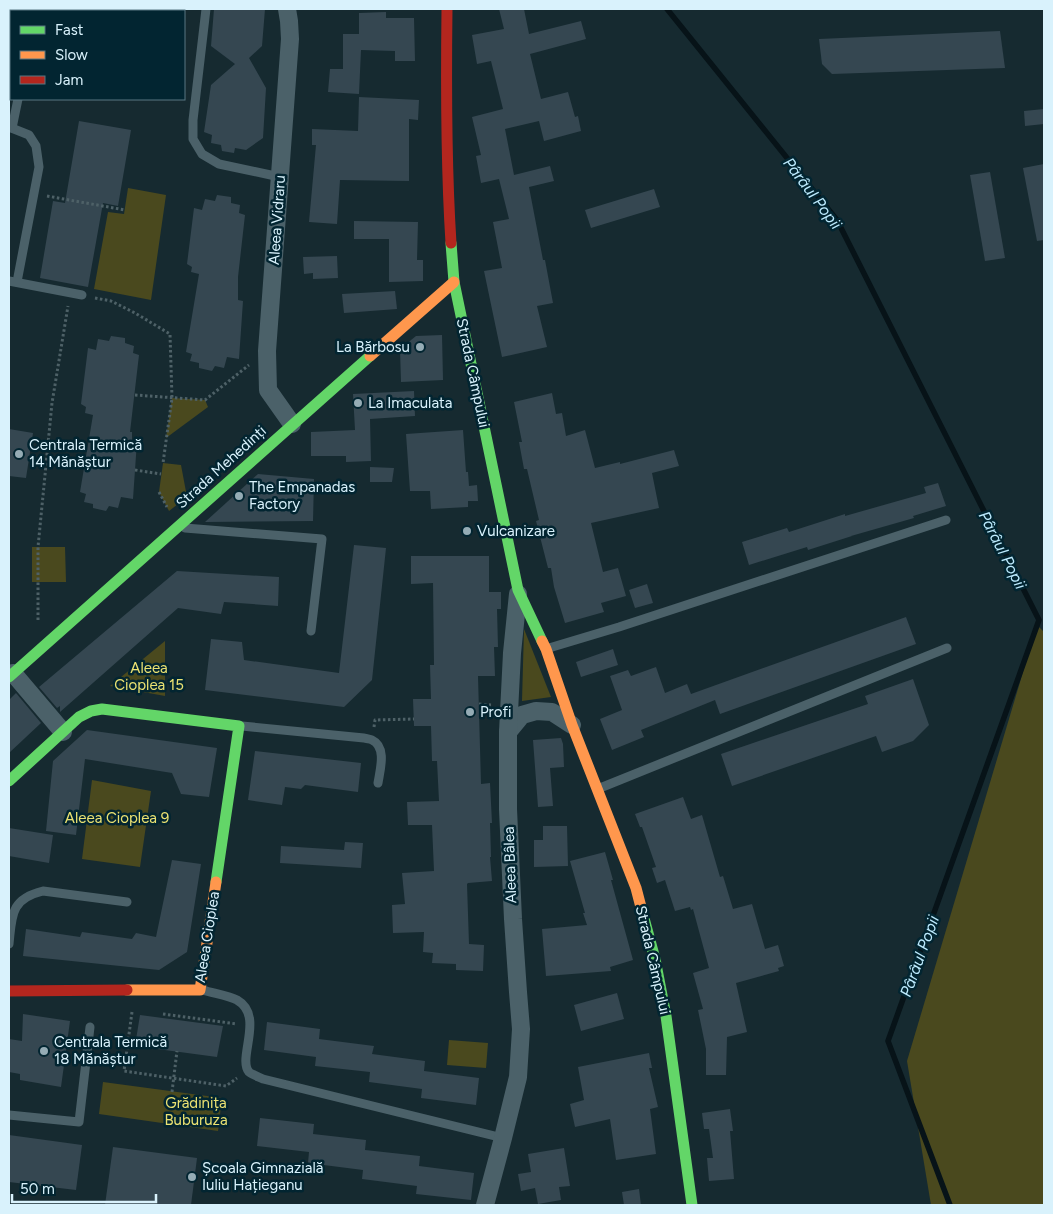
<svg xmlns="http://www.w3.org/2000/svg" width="1053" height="1214" font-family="Figtree,sans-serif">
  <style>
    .green { fill: #4a491e }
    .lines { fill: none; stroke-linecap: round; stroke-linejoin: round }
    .stream { stroke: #071318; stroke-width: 5.5 }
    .building { fill: #354751 }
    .path { stroke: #4e6167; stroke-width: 3; stroke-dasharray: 2.5 2.5; stroke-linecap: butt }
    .lane { stroke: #4b6169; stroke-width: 9 }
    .street { stroke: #4b6169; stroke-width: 18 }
    .fast { stroke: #63d668; stroke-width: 11 }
    .slow { stroke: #ff974d; stroke-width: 11 }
    .jam { stroke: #b3261e; stroke-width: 11 }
    .poi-dot { fill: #95acb5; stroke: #022531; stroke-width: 2 }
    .labels { text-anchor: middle; stroke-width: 5; stroke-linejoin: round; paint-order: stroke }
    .street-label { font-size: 15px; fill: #d9f2fc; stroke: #022531 }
    .poi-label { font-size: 15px; fill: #d9f2fc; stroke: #022531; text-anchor: start }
    .park-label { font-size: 15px; fill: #ebe272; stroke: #022531 }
    .water-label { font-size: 16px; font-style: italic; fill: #bdebfe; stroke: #022531 }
  </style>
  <rect width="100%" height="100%" fill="#162a30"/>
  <g class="green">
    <path d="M128 188 166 195 151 300 94 289 108 212 124 214Z"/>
    <path d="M172 398 205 400 208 407 166 438Z"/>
    <path d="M163 463 181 465 187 497 169 511 159 492Z"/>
    <path d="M32 547H65L66 582H32Z"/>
    <path d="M1037 625 1044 632V1205H931L907 1061Z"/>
    <path d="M524 629 551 697 522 701Z"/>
    <path d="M165 641V696L110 686Z"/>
    <path d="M92 780 151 791 140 867 82 859Z"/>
    <path d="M449 1040 488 1043 486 1068 447 1065Z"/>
    <path d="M103 1082 222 1098 218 1131 99 1114Z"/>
  </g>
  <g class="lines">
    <path class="stream" d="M667 9 837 220 1039 620 888 1041 950 1205"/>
  </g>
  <g class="building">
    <path d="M214 9H265L262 46 249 58 266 88 263 138 246 150 235 148 234 153 222 151 221 145 211 143 212 135 204 132 211 85 235 64 211 46Z"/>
    <path d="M499 9H524L529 34 581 21 586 39 530 54 541 99 568 92 575 117 578 116 581 131 544 141 539 121 505 129 514 175 550 166 554 181 529 187 543 260H545L553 303 537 306 547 347 502 357 484 271 502 268 493 222 509 219 499 179 481 183 476 156 481 155 472 117 503 109 491 61 477 64 472 35 504 29Z"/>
    <path d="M386 12V18H414L415 61H395V51L361 50 359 94 328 92 330 69H343V34H359V13Z"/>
    <path d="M1000 31 1005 68 832 74 822 64 819 39Z"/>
    <path d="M359 97 419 100 418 120 409 119V181L340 180 337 224 309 222 316 145H312V129L358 131Z"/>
    <path d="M1044 109V124L1025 126 1024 111Z"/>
    <path d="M79 121 131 130 118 206 103 203 88 287 40 278 53 201 65 203Z"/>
    <path d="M1044 164V240L1037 241 1023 168Z"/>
    <path d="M990 172 1005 258 985 261 970 175Z"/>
    <path d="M654 189 660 207 591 228 585 210Z"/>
    <path d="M217 195 231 197V203L240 205 239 213 245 215 238 277V300L243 301 239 359 227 357 224 368 215 366 212 371 199 368V363L190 361 192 354 186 352 199 274 191 272 192 267 187 264 194 208 202 210 205 199 215 201Z"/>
    <path d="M354 221 418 222 417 260H423V281L389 282V239H354Z"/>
    <path d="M337 256 338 278 313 279V273L304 274 303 257Z"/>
    <path d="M395 291 397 309 344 313 342 294Z"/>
    <path d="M442 335 443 380 401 382 400 349 416 336Z"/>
    <path d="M111 336 125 338V343L134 346 133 353 139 355 130 432H132V440L137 441 133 499 121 497 118 508 109 506 106 511 93 508V504L84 502 86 494 80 492 93 415 85 413 86 407 81 404 88 348 96 350 98 339 109 341Z"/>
    <path d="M414 391 415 416 370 419 371 461 346 462V456H311V432L355 430 353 394Z"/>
    <path d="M552 393 556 414 562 413 566 436 585 430 595 468 620 462V464L674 450 679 466 652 473 659 508 591 523 603 572 618 568 626 596 601 603 604 612 565 623 554 587 551 568H548L536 521 539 520 527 469H524L519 442H522L514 402Z"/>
    <path d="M9 429 33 433 26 478 9 476Z"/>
    <path d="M463 430 466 472H468L469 486 477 485 478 501H468V507L431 509 430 491H410L406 434Z"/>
    <path d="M370 467 394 468 392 482H370Z"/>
    <path d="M258 474 314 479 313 521 205 522Z"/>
    <path d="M938 483 946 506 913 516 914 518 851 536H852L808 550 807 547 749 565 742 542 787 528 789 532 845 514V516L926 493 924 487Z"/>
    <path d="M354 545 386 548 372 680 344 707 205 690 211 639 242 642 244 660 339 673Z"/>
    <path d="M411 556H489V592H501V609H497L498 647H494L495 676H478L481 784 490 783 492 823H490L491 857H490L492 881 468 883 467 884 469 944 484 945 483 971 456 970V964L432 963 433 953 423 952 424 932 393 933 392 905 405 904 402 873 434 871 432 825H408L407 802 439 801 437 761H432L431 726H414L413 699H431L430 665H434L433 583 411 584Z"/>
    <path d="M177 571 279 577 278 606 224 602 221 614 178 608 60 712V706L57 708 39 687Z"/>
    <path d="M647 584 653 603 635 608 629 590Z"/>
    <path d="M906 617 916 644 720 714 715 700 641 730 644 737 612 750 600 719 622 710 610 676 628 670 631 676 656 667 665 693 687 684 691 694Z"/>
    <path d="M613 649 618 665 581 677 576 662Z"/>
    <path d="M913 679 929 725 913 741 882 752 876 736 732 786 721 754 868 704 865 696Z"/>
    <path d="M16 693 41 723 9 753V700Z"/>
    <path d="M87 730 217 748 209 797 181 794 172 773 85 759 76 835 46 831 53 761Z"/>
    <path d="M561 738 563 744 564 767 550 768 553 806 538 807 533 740Z"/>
    <path d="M255 751 361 763 358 792 305 785 301 789 285 787 282 805 248 800Z"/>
    <path d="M683 797 691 819 702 815 720 877 723 876 733 909 752 904 765 949 778 945 784 966 778 968 779 971 736 983 747 1032 727 1037 726 1075H706V1049L698 1010 703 1009 693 973 709 968 693 909 691 910 690 907 675 911 665 880 657 883 652 868 656 867 642 827H640L635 814Z"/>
    <path d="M543 826H567L568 866 534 867V840H543Z"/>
    <path d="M9 828 53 835 49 863 9 856Z"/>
    <path d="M345 842 363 843 361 868 280 863 281 846 344 850Z"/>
    <path d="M605 852 613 880H611L633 960 610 967 611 971 546 976 542 929 587 925 583 913H585L570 861Z"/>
    <path d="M172 860 201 864 187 952 159 970 23 956 26 929 80 937 82 932 132 939 136 933 156 937Z"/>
    <path d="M617 993 624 1019 581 1031 574 1005Z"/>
    <path d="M23 1014 70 1021 61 1087 20 1080V1074L9 1072V1039L22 1041Z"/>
    <path d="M140 1015 223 1026 217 1057 135 1046Z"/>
    <path d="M267 1022 320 1029 319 1039 374 1046 372 1054 425 1061 424 1071 479 1078 476 1105 421 1098 422 1089 369 1082 370 1072 315 1066 316 1057 264 1050Z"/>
    <path d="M649 1053 652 1068H649L658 1107 650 1109 656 1154 616 1160 610 1119 575 1127 570 1104 584 1100 578 1067Z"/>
    <path d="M730 1109 733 1131H730L734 1179 709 1181 707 1158H713L709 1129H704L702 1113Z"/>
    <path d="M260 1118 314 1124 313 1134 366 1140 365 1150 420 1156 419 1166 474 1173 471 1200 416 1194 417 1186 362 1179 363 1170 308 1163 309 1152 257 1146Z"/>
    <path d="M9 1135 82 1145 76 1190 9 1182Z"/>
    <path d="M113 1147 197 1158 191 1205H105Z"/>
    <path d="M564 1148 570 1186 559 1187 561 1200 538 1204 535 1188 521 1191 518 1174 531 1172 528 1154Z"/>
    <path d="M639 1189 641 1205H624L622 1192Z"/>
  </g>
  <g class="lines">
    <g class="path">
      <path d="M47 196 125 210"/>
      <path d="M95 298 111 301 135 313 170 334 172 398 163 463"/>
      <path d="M135 395 205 400 249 365"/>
      <path d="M135 470 161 474"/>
      <path d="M159 492 167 507"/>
      <path d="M38 620V547L52 403 68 306"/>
      <path d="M479 704 491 705"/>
      <path d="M374 727 375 720 414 719"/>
      <path d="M132 1012 124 1071 226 1086 237 1078"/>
      <path d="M163 1014 237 1024"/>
      <path d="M172 1092 177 1051"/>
    </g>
    <g class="lane">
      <path d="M206 9 193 120V139L202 154 219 164 280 177"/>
      <path d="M9 127 29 135 36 146 39 167 17 282"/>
      <path d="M12 128 18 99"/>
      <path d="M9 281 82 295"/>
      <path d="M185 528 322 539 311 631"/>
      <path d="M549 648 619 627 946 520"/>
      <path d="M242 726 364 738C367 739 370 739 372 740 387 747 380 770 378 783"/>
      <path d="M600 788 947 648"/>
      <path d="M9 944C12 916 10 899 43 891L127 902"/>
      <path d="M203 990C212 993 229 996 237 1000 265 1016 237 1058 249 1072 253 1075 259 1077 263 1079L503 1138"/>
      <path d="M9 1115 79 1122 90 1027"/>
    </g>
    <g class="street">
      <path d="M287 9 289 21 290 39 267 351 268 390 292 424"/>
      <path d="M13 673 63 732"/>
      <path d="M508 732 522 715 536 711 552 712 572 725"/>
      <path d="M485 1205 503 1138 518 1077 521 1029 518 992 513 919 508 809V732L512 653 518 594"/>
    </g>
    <g class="fast">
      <path d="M451 243 454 282 518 590 542 641"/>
      <path d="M9 677 370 356"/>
      <path d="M9 781 79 717 91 711 102 709 239 726 216 882"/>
      <path d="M642 911 655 959 666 1016 692 1205"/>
    </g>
    <g class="slow">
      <path d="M370 356 454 282"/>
      <path d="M542 641 546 649 572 725 636 888 642 911"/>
      <path d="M127 990H200L216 882"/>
    </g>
    <g class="jam">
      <path d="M447 9C446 87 446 165 451 243"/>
      <path d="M9 991 127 990"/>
    </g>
  </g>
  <g class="poi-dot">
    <circle cx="420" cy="347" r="5"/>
    <circle cx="358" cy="403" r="5"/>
    <circle cx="19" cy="454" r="5"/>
    <circle cx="239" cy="496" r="5"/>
    <circle cx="467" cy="531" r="5"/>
    <circle cx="470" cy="712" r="5"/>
    <circle cx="44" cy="1051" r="5"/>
    <circle cx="192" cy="1177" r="5"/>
  </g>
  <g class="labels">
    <g class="street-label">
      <text transform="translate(277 220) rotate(-86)" y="5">Aleea Vidraru</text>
      <text transform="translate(473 373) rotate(78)" y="5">Strada Câmpului</text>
      <text transform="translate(221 467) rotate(-42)" y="5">Strada Mehedinți</text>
      <text transform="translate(510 865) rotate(-92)" y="5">Aleea Bâlea</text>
      <text transform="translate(207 937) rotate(-81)" y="5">Aleea Cioplea</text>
      <text transform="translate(653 960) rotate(77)" y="5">Strada Câmpului</text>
    </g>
    <g class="poi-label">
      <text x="410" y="352" text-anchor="end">La Bărbosu</text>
      <text x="368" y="408">La Imaculata</text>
      <text x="29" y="450">Centrala Termică<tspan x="29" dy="17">14 Mănăștur</tspan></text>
      <text x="249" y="492">The Empanadas<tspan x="249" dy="17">Factory</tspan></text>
      <text x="477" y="536">Vulcanizare</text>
      <text x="480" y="717">Profi</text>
      <text x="54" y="1047">Centrala Termică<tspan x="54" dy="17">18 Mănăștur</tspan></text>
      <text x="202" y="1173">Școala Gimnazială<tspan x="202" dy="17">Iuliu Hațieganu</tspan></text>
    </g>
    <g class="park-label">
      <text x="149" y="673">Aleea<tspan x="149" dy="17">Cioplea 15</tspan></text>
      <text x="117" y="823">Aleea Cioplea 9</text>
      <text x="196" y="1108">Grădinița<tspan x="196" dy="17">Buburuza</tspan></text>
    </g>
    <g class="water-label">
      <text transform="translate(813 193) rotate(53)" y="6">Pârâul Popii</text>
      <text transform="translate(1003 550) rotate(63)" y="6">Pârâul Popii</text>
      <text transform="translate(919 956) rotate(-70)" y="6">Pârâul Popii</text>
    </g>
  </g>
  <rect width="1053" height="1214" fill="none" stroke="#d9f2fc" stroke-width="20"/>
  <rect x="10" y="10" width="175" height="90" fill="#022531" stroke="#587782"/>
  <rect x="20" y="26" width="25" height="8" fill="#63d668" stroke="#587782"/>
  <text x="55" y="35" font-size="15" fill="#d9f2fc">Fast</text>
  <rect x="20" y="51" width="25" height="8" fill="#ff974d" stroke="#587782"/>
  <text x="55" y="60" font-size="15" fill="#d9f2fc">Slow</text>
  <rect x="20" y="76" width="25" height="8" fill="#b3261e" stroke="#587782"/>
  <text x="55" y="85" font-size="15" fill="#d9f2fc">Jam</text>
  <path d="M12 1194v8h144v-8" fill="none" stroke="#d9f2fc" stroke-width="2.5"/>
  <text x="20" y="1194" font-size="15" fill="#d9f2fc" stroke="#022531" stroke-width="4" paint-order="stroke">50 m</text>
</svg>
